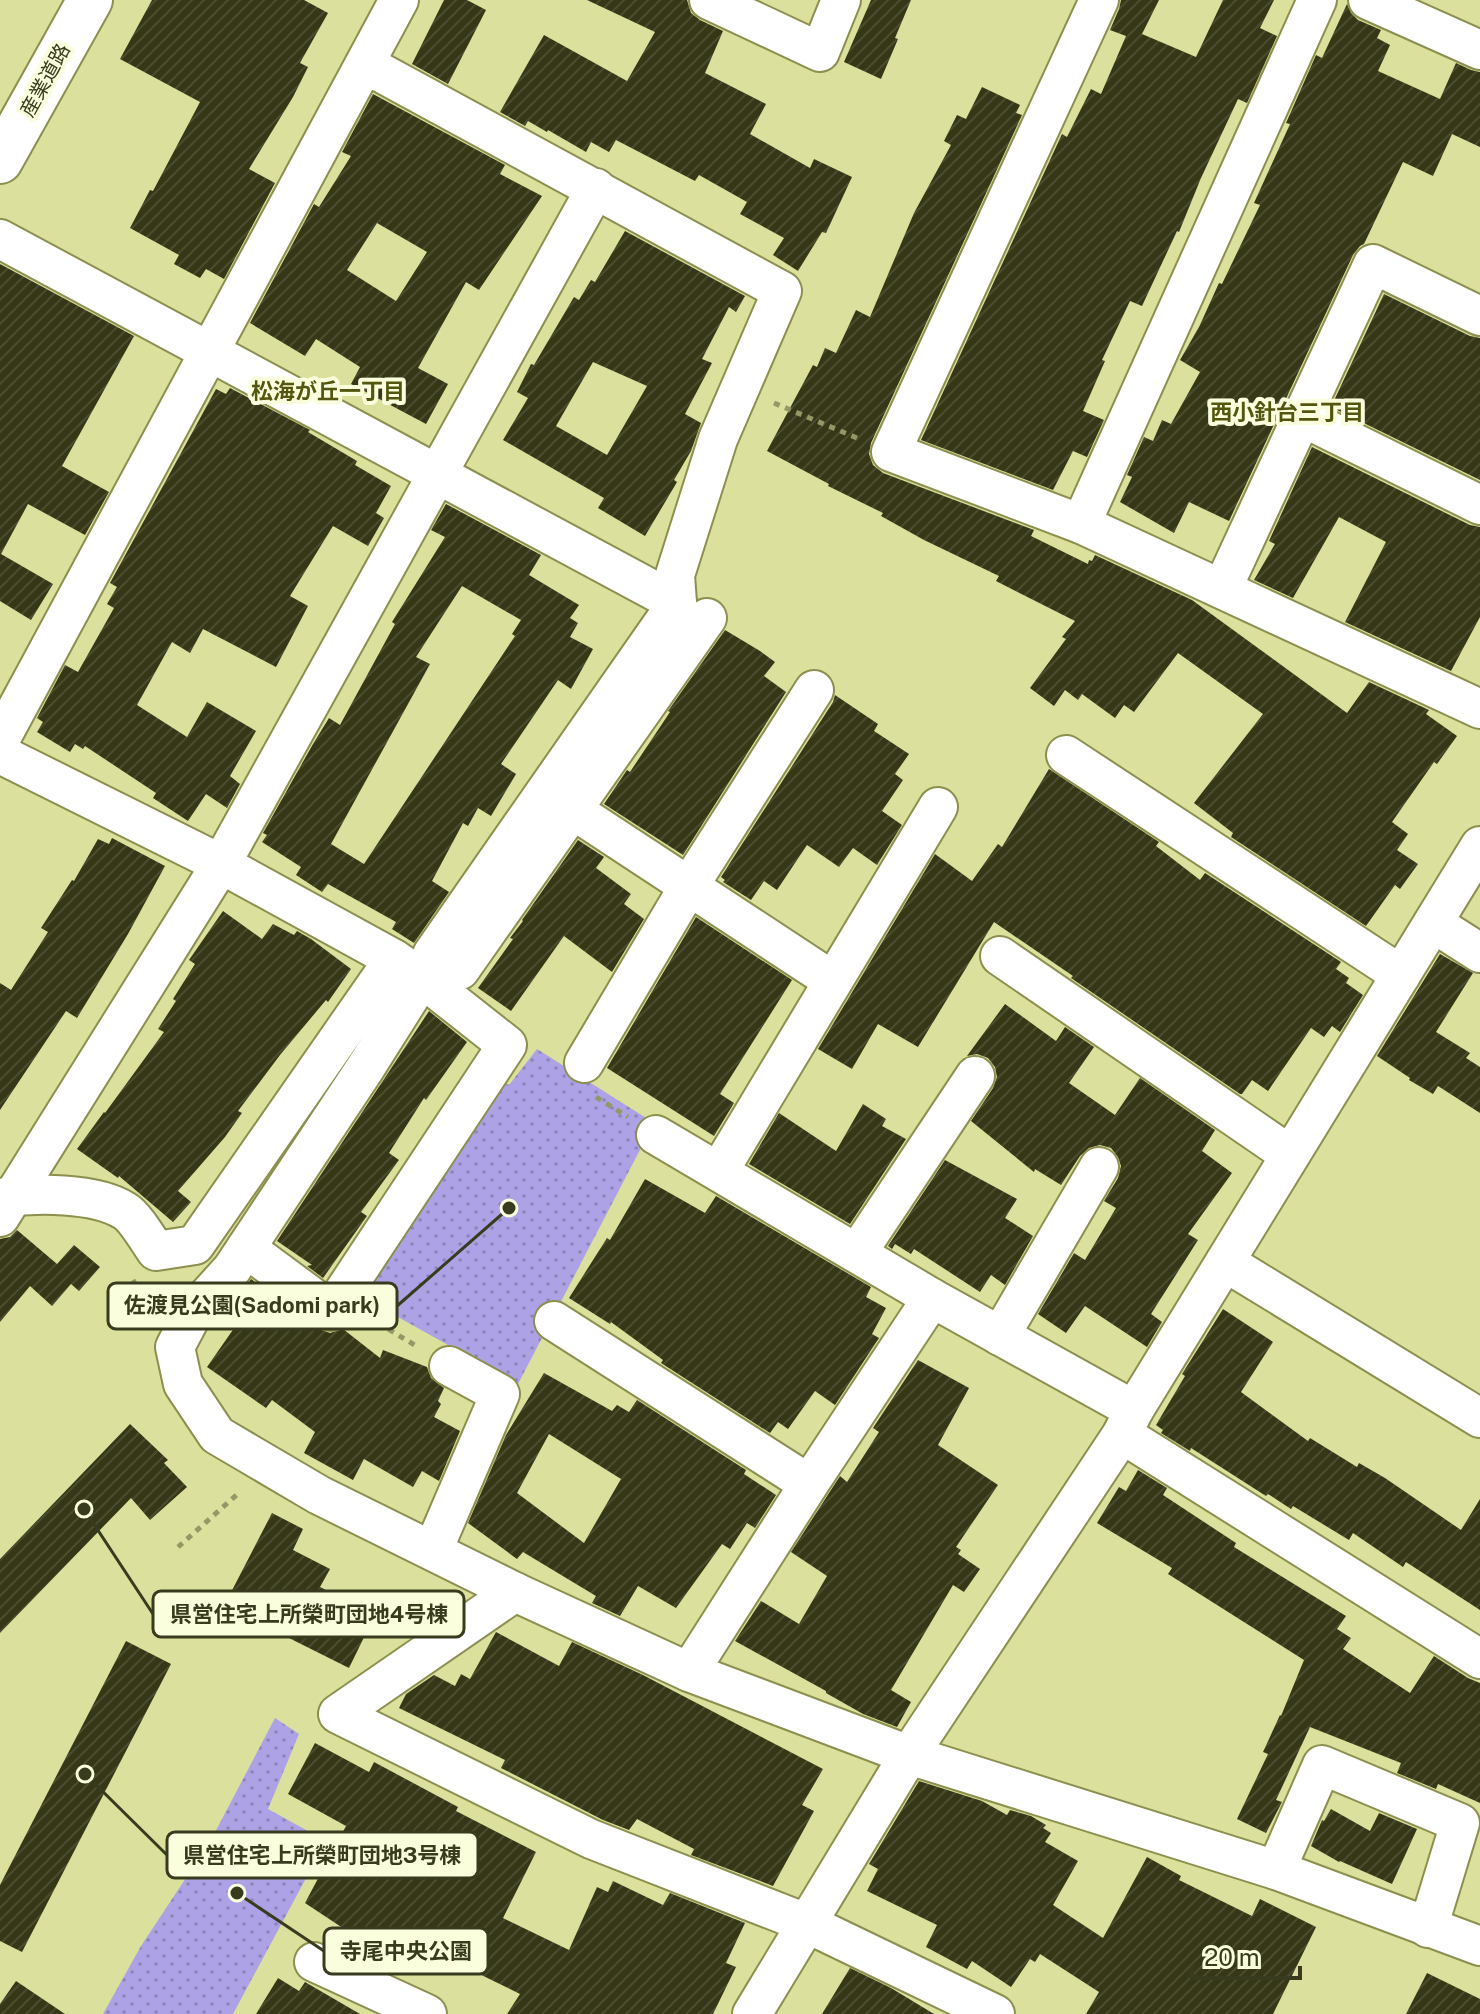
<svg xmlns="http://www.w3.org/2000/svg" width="1480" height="2014" font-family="'Public Sans','Noto Sans JP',sans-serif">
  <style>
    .green { fill: url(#green-dots) }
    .building { fill: url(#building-hatch); fill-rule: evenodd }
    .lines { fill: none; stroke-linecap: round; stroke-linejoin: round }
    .street-casing { stroke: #8c8f4d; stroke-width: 42 }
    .secondary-casing { stroke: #8c8f4d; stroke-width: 48 }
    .path { stroke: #949866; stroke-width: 5; stroke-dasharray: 6 6; stroke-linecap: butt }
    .street { stroke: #fff; stroke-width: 38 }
    .secondary { stroke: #fff; stroke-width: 44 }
    .labels { text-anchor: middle; stroke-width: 8; stroke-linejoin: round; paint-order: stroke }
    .street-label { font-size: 20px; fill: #393b1f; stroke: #fbfedc }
    .neighbourhood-label { font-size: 22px; font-weight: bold; fill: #53560f; stroke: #fbfedc }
    .leader { fill: none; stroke: #393b1f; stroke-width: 3 }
    .callout-dot { fill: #393b1f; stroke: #fbfedc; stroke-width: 3 }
    .callout { fill: #fbfedc; stroke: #393b1f; stroke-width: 3 }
    .callout-label { font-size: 22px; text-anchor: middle; font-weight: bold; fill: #393b1f }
  </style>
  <defs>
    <pattern id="green-dots" width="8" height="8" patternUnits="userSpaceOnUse" patternTransform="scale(2)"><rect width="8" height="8" fill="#ada2e5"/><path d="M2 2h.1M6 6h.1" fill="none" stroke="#8e85b9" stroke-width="1.8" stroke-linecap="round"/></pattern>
    <pattern id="building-hatch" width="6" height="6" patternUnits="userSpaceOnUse" patternTransform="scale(2)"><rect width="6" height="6" fill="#353716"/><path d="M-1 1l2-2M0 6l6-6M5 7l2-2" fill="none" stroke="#4a4c2f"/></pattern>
  </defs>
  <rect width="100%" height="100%" fill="#dbe09c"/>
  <g class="green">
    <path d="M537 1049 654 1123 518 1384 353 1292 494 1076 509 1085Z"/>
    <path d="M275 1718 299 1734 268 1809 326 1841 233 2014H103L141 1946 211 1840Z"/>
  </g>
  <g class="building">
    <path d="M152 0H304L328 13 300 63 308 67 293 97 249 169 275 183 224 279 206 269 200 278 174 264 179 255 130 228 150 190 153 191 200 102 120 59Z"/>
    <path d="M444 0H467L486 10 448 84 412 64Z"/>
    <path d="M587 0H687L691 13 700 20 723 31 705 73 766 104 750 134 810 168 814 159 852 177 826 233 822 232 798 271 773 255 784 238 740 214 747 202 699 175 695 181 616 140 609 152 591 142 586 152 548 130 547 132 528 121 525 126 500 112 544 35 627 81 655 32Z"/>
    <path d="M871 0H911L895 38 898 39 881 79 844 62Z"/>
    <path d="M1121 0H1159L1142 34 1196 57 1223 0H1274L1260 28 1277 36 1247 103 1238 99 1201 178 1179 232 1177 231 1142 306 1130 301 1102 360 1105 361 1083 411 1104 420 1087 457 1073 451 1053 490 921 440 1062 134 1067 137 1091 89 1101 94 1126 36 1110 30 1119 9Z"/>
    <path d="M1347 4 1351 13 1358 20 1381 30 1377 38 1390 45 1378 71 1440 99 1456 63 1471 70 1480 72V147L1452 134 1433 176 1403 162 1364 244 1360 246 1353 255 1229 521 1189 502 1174 533 1120 502 1132 477 1127 475 1144 437 1153 441 1162 420 1171 424 1200 372 1180 360 1199 327 1219 283 1222 284 1260 205 1254 203 1290 124 1286 123 1316 55 1322 58Z"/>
    <path d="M982 87 1020 105 1016 113 1022 115 871 443 869 454 873 465 883 473 1034 530 1031 536 1088 564 1089 560 1092 561 1095 555 1192 600 1347 713 1369 682 1429 710 1426 714 1457 736 1437 764 1434 762 1392 822 1408 834 1397 850 1418 864 1400 889 1395 885 1366 926 1231 837 1233 833 1194 803 1263 714 1178 653 1134 712 1124 705 1115 718 1082 694 1078 700 1065 690 1054 706 1030 688 1066 639 1062 637 1075 621 996 581 999 576 924 540 881 516 883 513 828 486 829 484 767 451 813 365 817 367 825 348 836 353 856 310 870 317 914 213 951 145 944 141 957 115 966 119Z"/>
    <path d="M373 94 505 165 500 174 542 196 479 290 466 282 418 368 448 384 426 424 351 384 360 367 316 339 305 356 250 323 314 204 319 207 351 156 342 152ZM377 223 427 252 396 301 347 270Z"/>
    <path d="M625 231 745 296 736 312 729 307 702 359 712 363 685 414 701 423 691 451 674 480 677 482 645 536 598 508 604 498 503 440 528 398 517 392 531 364 534 365 574 297 579 300 591 280 595 282ZM593 362 647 386 607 455 556 426Z"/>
    <path d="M0 264 134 336 62 466 109 492 85 535 28 504 1 554 53 584 31 620 0 601Z"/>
    <path d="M1384 294 1470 336 1480 338V480L1331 407Z"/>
    <path d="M230 388 310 430 308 432 357 461 355 465 391 486 376 513 384 518 368 546 333 526 290 596 308 606 276 667 203 629 190 653 172 642 137 705 187 737 207 702 256 731 230 776 240 784 227 808 206 794 188 821 153 798 156 793 85 746 83 749 75 744 70 752 37 732 43 722 37 718 65 665 78 672 114 608 107 604 117 587 110 583 216 389 226 394Z"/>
    <path d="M1312 447 1470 525 1480 527V617L1451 671 1345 622 1386 542 1339 517 1293 598 1254 580 1275 544 1269 541Z"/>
    <path d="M446 504 541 555 529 575 579 605 570 618 578 623 570 637 593 649 571 689 558 680 501 764 516 774 491 816 478 808 468 826 463 823 432 881 449 892 414 943 392 929 396 922 328 884 322 892 296 875 301 867 262 842 267 835 263 833 313 744 329 718 340 725 395 624 392 622 445 537 431 530ZM462 586 521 620 512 634 515 636 364 864 331 844 430 664 416 657Z"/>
    <path d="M725 630 760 651 775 662 764 676 786 692 683 855 604 804 627 770 630 772 670 712 668 711Z"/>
    <path d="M835 695 878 724 874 731 909 754 895 774 903 780 882 811 902 825 877 865 853 848 839 867 807 845 777 890 764 881 751 900 723 882 725 880 721 877 833 702Z"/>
    <path d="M1049 769 1159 842 1156 846 1200 880 1205 873 1341 962 1336 969 1349 978 1346 983 1363 995 1340 1032 1332 1026 1324 1037 1311 1028 1268 1091 1252 1080 1242 1094H1240L1071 978 1073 976 994 922 918 1047 878 1024 852 1069 818 1049 935 854 972 881 998 844 1002 847Z"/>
    <path d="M112 838 165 866 128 934 77 1018 66 1011 0 1110V983L11 990 48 932 41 928 72 880 74 881 98 839 109 844Z"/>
    <path d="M578 840 604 857 596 868 631 894 624 904 644 919 612 972 564 936 511 1011 478 988 513 939 510 938 523 921 522 920Z"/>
    <path d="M223 911 262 939 273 924 294 935 297 931 311 939 351 969 328 1002 326 1000 280 1055 238 1111 242 1113 225 1137 178 1191 191 1202 173 1222 119 1176 118 1178 77 1149 104 1112 105 1113 164 1032 158 1029 176 1001 173 999 195 964 189 960Z"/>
    <path d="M696 917 792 980 720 1094 734 1103 714 1136 607 1068Z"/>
    <path d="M1440 954 1473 973 1436 1032 1470 1053 1466 1058 1480 1067V1113L1438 1086 1433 1094 1409 1080 1410 1078 1377 1056Z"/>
    <path d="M1005 1004 1056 1041 1065 1027 1094 1047 1069 1083 1115 1115 1140 1078 1215 1130 1202 1151 1232 1173 1188 1234 1198 1240 1151 1314 1162 1322 1147 1347 1085 1306 1066 1333 1038 1314 1074 1253 1085 1260 1116 1208 1104 1201 1118 1178 1121 1166 1118 1157 1111 1148 1100 1145 1089 1148 1080 1156 1061 1185 1035 1169 1034 1172 971 1121 993 1088 997 1077 995 1067 988 1058 977 1054 967 1056Z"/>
    <path d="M429 1011 467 1042 426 1100 424 1098 389 1153 399 1160 361 1212 367 1216 323 1278 307 1266 312 1265 277 1241Z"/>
    <path d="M863 1104 886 1119 882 1126 906 1139 850 1224 749 1164 779 1113 836 1151Z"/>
    <path d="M945 1160 1017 1199 1005 1218 1033 1236 1005 1285 991 1275 980 1292 914 1249 911 1254 895 1244 892 1249 888 1246Z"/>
    <path d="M645 1179 705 1213 716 1196 871 1287 866 1297 886 1308 872 1334 879 1338 835 1405 815 1391 788 1429 778 1422 770 1433 661 1363 663 1360 611 1322 610 1324 569 1298 607 1238 610 1240Z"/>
    <path d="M17 1230 57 1264 74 1245 100 1267 79 1291 71 1284 52 1306 30 1286 0 1322V1239L10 1237Z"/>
    <path d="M251 1279 319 1329 330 1333 343 1329 380 1358 383 1350 427 1367 431 1378 444 1388 438 1401 441 1404 434 1417 460 1431 439 1481 422 1471 413 1487 364 1459 353 1480 304 1453 315 1432 272 1400 266 1408 207 1367 246 1311 243 1309 250 1298 248 1284Z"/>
    <path d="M1223 1309 1273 1342 1241 1392 1308 1441 1310 1438 1357 1467 1359 1463 1385 1478 1461 1530 1480 1499V1610L1406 1562 1403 1567 1353 1533 1349 1540 1293 1506 1291 1509 1268 1494 1266 1496 1191 1448 1190 1451 1161 1433 1163 1430 1156 1425 1185 1376 1182 1374Z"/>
    <path d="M918 1360 969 1388 938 1445 998 1485 956 1547 961 1550 958 1554 980 1569 964 1592 953 1585 891 1690 911 1702 897 1727 863 1714 826 1693V1691L735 1641 761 1601 799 1624 827 1576 791 1552 840 1476 847 1482 879 1432 873 1428Z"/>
    <path d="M544 1373 612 1411 617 1405 629 1412 637 1400 746 1470 744 1474 776 1495 755 1528 747 1523 730 1549 722 1544 676 1608 638 1586 620 1616 592 1603 596 1596 523 1552 517 1559 468 1523 506 1435ZM549 1434 621 1479 584 1543 517 1493Z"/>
    <path d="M130 1424 168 1460 164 1463 187 1487 150 1520 131 1498 0 1633V1559Z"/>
    <path d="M1138 1470 1167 1488 1163 1495 1236 1543 1234 1547 1346 1616 1337 1629 1351 1638 1343 1649 1410 1693 1434 1656 1468 1678 1480 1683V1803L1438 1784 1436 1789 1397 1773 1401 1763 1310 1727 1276 1800 1282 1802 1266 1833 1237 1819 1268 1754 1263 1752 1280 1715 1281 1716 1304 1660 1168 1574 1172 1568 1097 1523 1119 1487 1126 1491Z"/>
    <path d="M272 1513 303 1529 293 1550 330 1569 320 1587 354 1604 352 1609 373 1619 349 1668 267 1627 262 1636 224 1616 230 1604 226 1602Z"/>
    <path d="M496 1632 559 1666 572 1642 643 1675 823 1769 802 1805 814 1811 773 1886 691 1855 694 1849 637 1819 629 1830 603 1820 501 1768 505 1760 399 1708 406 1694 434 1675 455 1686 461 1674 470 1679Z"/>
    <path d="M126 1641 171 1664 22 1952 0 1941V1885Z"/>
    <path d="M315 1743 369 1772 374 1762 458 1807 456 1811 536 1852 503 1918 569 1950 597 1887 608 1892 613 1881 663 1905 670 1893 745 1923 726 1963 736 1967 713 2014H507L520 1994 420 1945 410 1964 365 1941 364 1942 305 1903 346 1826 288 1794Z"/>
    <path d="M919 1781 982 1801 1007 1815 1010 1810 1031 1816 1046 1825 1043 1828 1051 1833 1045 1842 1078 1861 1053 1905 1103 1938 1147 1857 1181 1876 1179 1880 1252 1916 1260 1899 1316 1927 1273 2014H1086L1099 1992 1040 1954 1035 1962 1030 1959 1011 1987 972 1961 967 1969 926 1947 937 1925 867 1891 878 1869 869 1864Z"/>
    <path d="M1331 1809 1370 1831 1379 1813 1417 1829 1392 1884 1340 1861 1339 1862 1311 1846 1322 1820 1324 1821Z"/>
    <path d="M850 1968 891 1988 934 2014H822Z"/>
    <path d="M1427 1973 1480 1999V2014H1406Z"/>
    <path d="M278 1978 299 1991 305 1982 360 2014H256Z"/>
    <path d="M16 1981 65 2014H0V2004Z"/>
  </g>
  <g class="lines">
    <defs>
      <g id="street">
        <path d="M709 0 820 52 841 0"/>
        <path d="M1099 0 891 452 1081 524 1480 709"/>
        <path d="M1368 0 1480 50"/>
        <path d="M365 64 782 291 718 439 675 575 677 603 433 953 422 978 366 1067 232 1269 194 1311 175 1347 183 1384 217 1435 319 1495 515 1592 689 1672 909 1755 1276 1870 1480 1946"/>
        <path d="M0 239 677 603"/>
        <path d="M1302 417 1480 505"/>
        <path d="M1081 524 1317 0"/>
        <path d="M1222 589 1373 264 1480 316"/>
        <path d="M0 740 399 0"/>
        <path d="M0 754 221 864 394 959 422 978 507 1045 331 1311 246 1248"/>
        <path d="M1066 755 1401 975"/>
        <path d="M573 810 833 981"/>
        <path d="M1433 923 1480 953"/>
        <path d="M1000 956 1290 1155"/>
        <path d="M460 970 707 618"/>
        <path d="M584 1063 689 886 814 690"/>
        <path d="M656 1135 932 1298 1134 1410"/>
        <path d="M719 1171 938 807"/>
        <path d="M0 1198C35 1193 95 1192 125 1211 135 1217 149 1241 156 1251L195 1245 394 959"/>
        <path d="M0 1217 221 864 596 188"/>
        <path d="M857 1253 975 1076"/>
        <path d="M1225 1262 1480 1418"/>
        <path d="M554 1321 809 1484"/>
        <path d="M1000 1336 1099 1167"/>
        <path d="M1122 1434 1480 1659"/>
        <path d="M433 1550 500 1394 449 1366"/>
        <path d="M515 1592 338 1714 591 1839 806 1923 995 2014"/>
        <path d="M689 1672 809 1484 932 1298"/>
        <path d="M1276 1870 1322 1765 1460 1823 1428 1928"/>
        <path d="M314 1962 427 2014"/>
        <path d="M752 2014 909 1755 1122 1434 1134 1410 1480 846"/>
      </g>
      <path id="secondary" d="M0 161 90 0"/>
    </defs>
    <use href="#street" class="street-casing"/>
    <use href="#secondary" class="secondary-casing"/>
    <g class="path">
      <path d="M774 403 857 438"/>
      <path d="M596 1097 628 1117"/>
      <path d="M133 1280 151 1313"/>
      <path d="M368 1317 418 1347"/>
      <path d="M178 1547 240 1492"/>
    </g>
    <use href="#street" class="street"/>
    <use href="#secondary" class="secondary"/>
  </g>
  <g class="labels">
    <g class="street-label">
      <text transform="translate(45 80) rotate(-61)" y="7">産業道路</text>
    </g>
    <g class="neighbourhood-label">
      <text x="328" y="399">松海が丘一丁目</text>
      <text x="1287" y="420">西小針台三丁目</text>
    </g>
  </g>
  <path class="leader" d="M509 1208L397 1306M84 1509L153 1614M85 1774L167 1855M237 1893L324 1951"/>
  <g class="callout-dot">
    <circle cx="509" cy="1208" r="8"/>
    <circle cx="84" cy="1509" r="8"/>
    <circle cx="85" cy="1774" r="8"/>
    <circle cx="237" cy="1893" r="8"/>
  </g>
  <g class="callout">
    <rect x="108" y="1283" width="289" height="46" rx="8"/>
    <rect x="153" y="1591" width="311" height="46" rx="8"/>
    <rect x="167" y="1832" width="311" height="46" rx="8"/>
    <rect x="324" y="1928" width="164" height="46" rx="8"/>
  </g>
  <g class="callout-label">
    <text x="252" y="1313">佐渡見公園(Sadomi park)</text>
    <text x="309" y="1622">県営住宅上所榮町団地4号棟</text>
    <text x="322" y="1863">県営住宅上所榮町団地3号棟</text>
    <text x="406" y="1959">寺尾中央公園</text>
  </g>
  <path d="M1192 1966v12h108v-12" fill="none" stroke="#393b1f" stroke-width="4"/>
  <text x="1204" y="1966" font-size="24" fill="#393b1f" stroke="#fbfedc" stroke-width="6" paint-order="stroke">20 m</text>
</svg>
